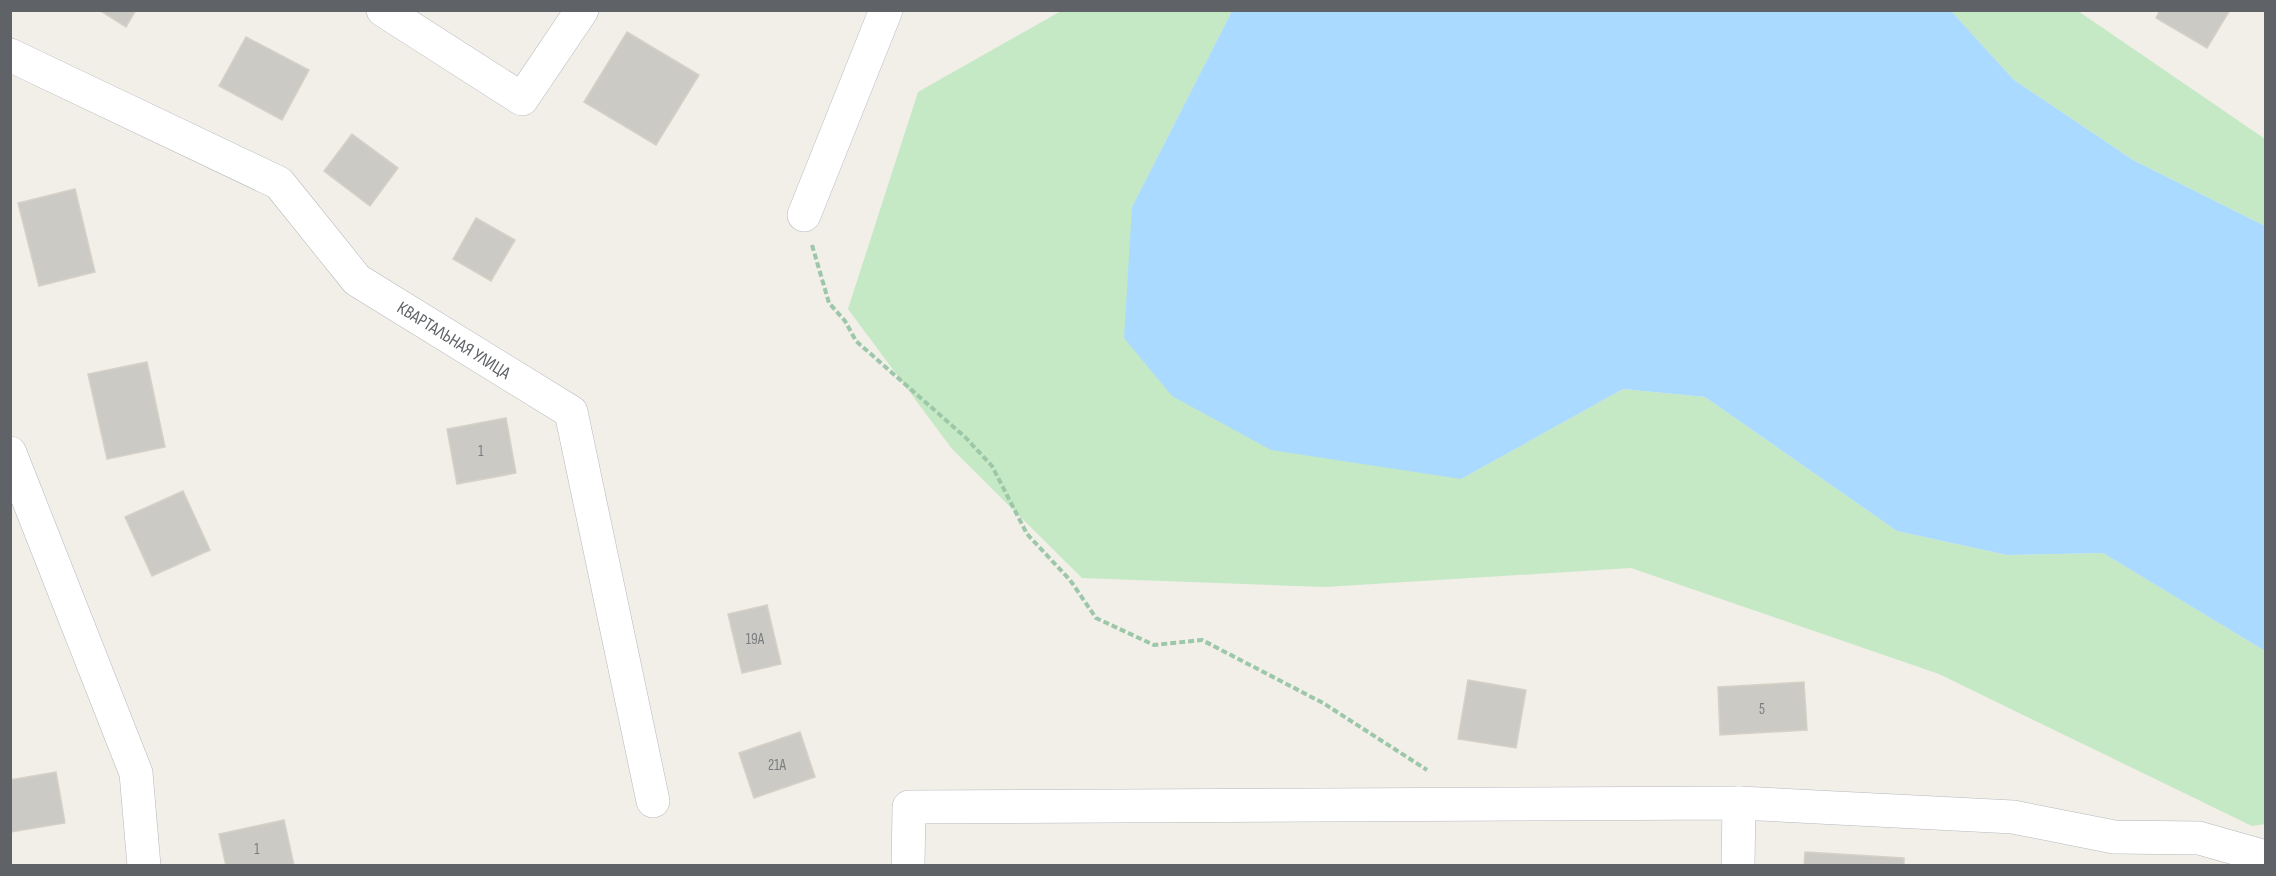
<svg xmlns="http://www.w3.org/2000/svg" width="2276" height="876" font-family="'Sofia Sans Condensed',sans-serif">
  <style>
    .green { fill: #c5e8c5 }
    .water { fill: #aadaff }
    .building { fill: #cccac5; stroke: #d6d1c6; stroke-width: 1.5 }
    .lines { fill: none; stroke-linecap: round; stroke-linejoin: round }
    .minor-casing { stroke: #b5b8bc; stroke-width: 34 }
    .path { stroke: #9cc7a9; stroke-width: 4; stroke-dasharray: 6 3; stroke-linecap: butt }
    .minor { stroke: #fff; stroke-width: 33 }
    .labels { text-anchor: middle; stroke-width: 5; stroke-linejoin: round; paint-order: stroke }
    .number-label { font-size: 15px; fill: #7a7d7f }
    .street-label { font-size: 18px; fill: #5f6368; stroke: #fff }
  </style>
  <rect width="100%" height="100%" fill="#f1efe8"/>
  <g class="green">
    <path d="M1061 11H1232L1132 207 1461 479 1623 389 1705 397 1897 531 2007 555 2103 553 2265 651V824L2252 826 1939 674 1631 568 1325 587 1082 578 952 449 848 309 918 92Z"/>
    <path d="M1951 11H2078L2265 139V226L2133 160 2014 80Z"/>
  </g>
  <path class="water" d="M1232 11H1951L2014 80 2133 160 2265 226V651L2103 553 2007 555 1897 531 1705 397 1623 389 1461 479 1271 450 1172 396 1124 338 1132 207Z"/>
  <g class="building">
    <path d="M99 10H136L126 27Z"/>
    <path d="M2160 10H2230L2207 48 2156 18Z"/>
    <path d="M627 32 699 75 656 145 584 102Z"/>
    <path d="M246 37 309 70 282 120 219 86Z"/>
    <path d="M352 134 398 168 370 206 324 171Z"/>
    <path d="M75 189 95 272 39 286 18 203Z"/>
    <path d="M476 218 515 240 491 281 453 259Z"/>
    <path d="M147 362 165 447 107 459 88 374Z"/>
    <path d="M506 418 516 473 457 484 447 429Z"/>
    <path d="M183 491 210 550 152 576 125 517Z"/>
    <path d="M767 605 781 664 742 673 728 614Z"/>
    <path d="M1468 680 1526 690 1516 748 1458 739Z"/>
    <path d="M1804 682 1807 730 1720 735 1718 687Z"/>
    <path d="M800 732 815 777 754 798 739 753Z"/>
    <path d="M56 772 65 823 10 832V780Z"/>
    <path d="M284 820 294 865 226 866 219 834Z"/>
    <path d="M1805 852 1904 858V866H1804Z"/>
  </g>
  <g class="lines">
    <defs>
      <g id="minor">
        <path d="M383 10 522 99 582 10"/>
        <path d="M10 55 279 183 357 280 571 412 653 801"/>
        <path d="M804 215 886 10"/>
        <path d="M10 453 136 773 144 866"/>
        <path d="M908 866 909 807 1739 803 2013 817 2114 837 2199 838 2266 857"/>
        <path d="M1738 866 1739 803"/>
      </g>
    </defs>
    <use href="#minor" class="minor-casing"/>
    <path class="path" d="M812 245 829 303 845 321 856 341 965 437 992 466 1027 534 1070 580 1096 618 1154 645 1202 640 1323 703 1427 770"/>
    <use href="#minor" class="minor"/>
  </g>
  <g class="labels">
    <g class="number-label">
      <text x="481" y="456">1</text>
      <text x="755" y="644">19А</text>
      <text x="1762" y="714">5</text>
      <text x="777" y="770">21А</text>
      <text x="257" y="854">1</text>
    </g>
    <g class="street-label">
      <text transform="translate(454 340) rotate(32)" y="6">КВАРТАЛЬНАЯ УЛИЦА</text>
    </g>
  </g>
  <rect width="2276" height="876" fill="none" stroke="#5f6368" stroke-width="24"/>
</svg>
